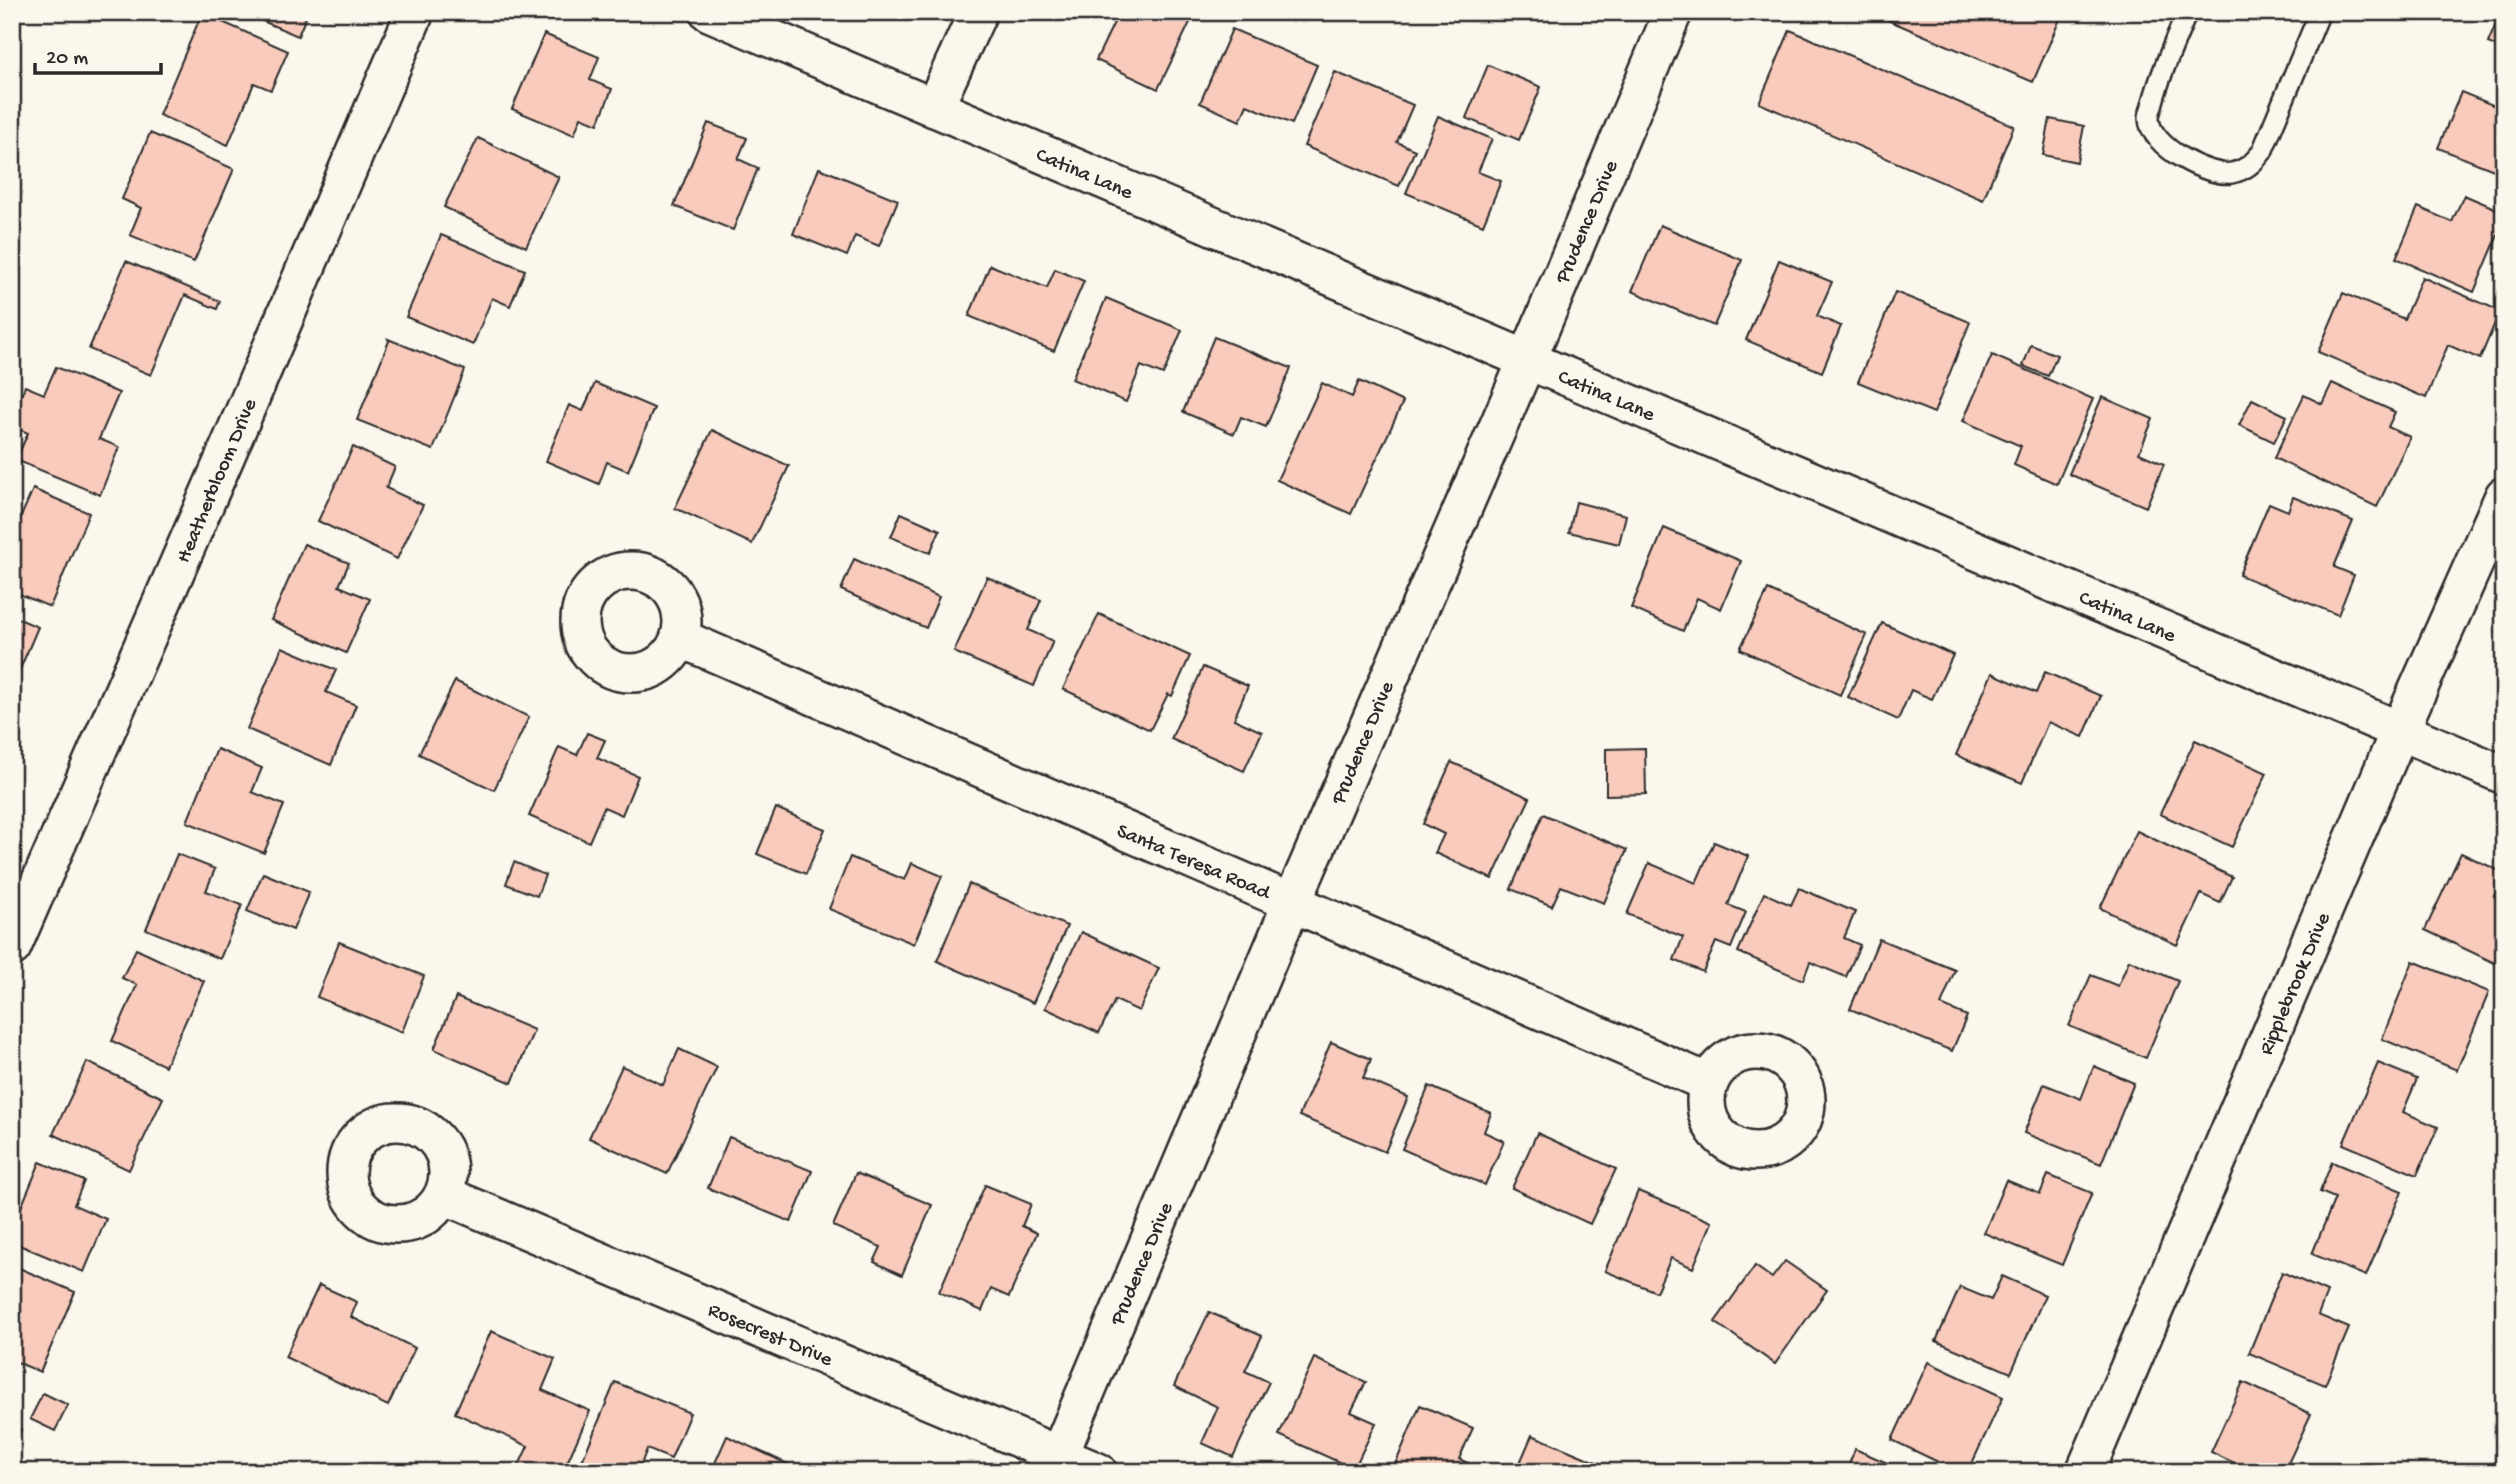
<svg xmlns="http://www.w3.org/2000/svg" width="2516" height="1484" font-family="'Gochi Hand',sans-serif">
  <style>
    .building { fill: #f9cbbd; stroke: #2b2b2b; stroke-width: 2 }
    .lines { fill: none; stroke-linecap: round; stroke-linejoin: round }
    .service-casing { stroke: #2b2b2b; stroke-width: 24 }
    .minor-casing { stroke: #2b2b2b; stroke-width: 42 }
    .service { stroke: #fbf7ec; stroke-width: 19 }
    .minor { stroke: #fbf7ec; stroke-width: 37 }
    .labels { text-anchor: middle; stroke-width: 5; stroke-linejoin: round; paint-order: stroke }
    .street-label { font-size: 21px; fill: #2b2b2b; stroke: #fbf7ec }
  </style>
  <rect width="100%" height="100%" fill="#fbf7ec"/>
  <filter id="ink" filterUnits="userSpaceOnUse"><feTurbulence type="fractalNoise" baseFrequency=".0143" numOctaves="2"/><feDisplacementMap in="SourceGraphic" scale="14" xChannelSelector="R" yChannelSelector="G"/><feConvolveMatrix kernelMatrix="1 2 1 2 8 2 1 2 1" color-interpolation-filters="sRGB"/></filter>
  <g filter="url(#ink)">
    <g class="building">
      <path d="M241 12H308L298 36Z"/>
      <path d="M1119 12H1195L1158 89 1096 60Z"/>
      <path d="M1869 12H2063L2033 82Z"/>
      <path d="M2501 12H2504V50L2488 43Z"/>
      <path d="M202 13 288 51 271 90 254 83 228 145 159 115Z"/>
      <path d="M1232 29 1317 65 1292 124 1247 105 1240 121 1200 103Z"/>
      <path d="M1790 30 2014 126 1983 200 1759 103Z"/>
      <path d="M544 34 599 57 590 80 612 89 598 124 581 117 574 135 512 109Z"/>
      <path d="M1488 65 1541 87 1519 140 1466 118Z"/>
      <path d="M1335 72 1413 105 1397 142 1415 150 1399 186 1304 146Z"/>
      <path d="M2501 89 2504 90V174L2438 148 2461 92 2495 106Z"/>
      <path d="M1438 116 1492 139 1478 172 1501 181 1483 225 1406 193Z"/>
      <path d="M2050 119 2084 126 2077 162 2043 155Z"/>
      <path d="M708 123 747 138 738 159 758 168 733 230 674 206Z"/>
      <path d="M150 133 234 169 194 262 130 235 141 208 122 199Z"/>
      <path d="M478 138 559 177 526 247 444 207Z"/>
      <path d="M819 168 898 200 879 246 855 236 847 256 793 234Z"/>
      <path d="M2464 195 2504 212V221L2474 292 2396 258 2418 207 2452 222Z"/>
      <path d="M1660 225 1742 260 1714 326 1632 291Z"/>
      <path d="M441 235 525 270 510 306 492 298 473 345 406 317Z"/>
      <path d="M1779 260 1832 282 1817 316 1841 326 1822 372 1746 340Z"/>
      <path d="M126 261 220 301 217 309 185 295 151 375 89 349Z"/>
      <path d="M990 265 1047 288 1055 269 1084 281 1054 351 969 316Z"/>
      <path d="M2422 277 2500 311 2480 359 2448 345 2426 398 2318 352 2343 293 2404 319Z"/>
      <path d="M1895 292 1970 322 1934 413 1858 382Z"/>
      <path d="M1106 298 1182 330 1163 375 1141 366 1126 402 1072 379Z"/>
      <path d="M1214 337 1291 368 1266 427 1241 417 1234 434 1183 412Z"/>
      <path d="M388 339 465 370 433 450 357 420 389 341Z"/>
      <path d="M2031 345 2057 355 2048 376 2023 366Z"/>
      <path d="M1992 355 2093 399 2057 484 2014 465 2021 446 1963 421Z"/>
      <path d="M56 367 119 393 99 439 119 447 100 495 16 460 28 433 12 426V417L25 386 44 394Z"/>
      <path d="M1359 381 1403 402 1351 514 1277 480 1322 383 1352 397Z"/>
      <path d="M595 383 654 408 628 471 607 462 599 484 546 461 569 405 583 411Z"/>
      <path d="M2332 383 2395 412 2388 427 2410 437 2377 507 2274 458 2304 395 2322 404Z"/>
      <path d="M2102 397 2153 419 2139 453 2164 464 2146 507 2069 474Z"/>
      <path d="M2252 399 2287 416 2274 442 2239 425Z"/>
      <path d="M712 430 789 466 752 544 675 508Z"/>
      <path d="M353 447 395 467 386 488 423 505 397 559 318 521Z"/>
      <path d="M33 489 89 513 50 607 12 591V537Z"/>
      <path d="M2293 497 2353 521 2334 567 2354 575 2338 615 2239 575 2269 503 2288 511Z"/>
      <path d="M1576 502 1626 515 1619 544 1569 532Z"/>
      <path d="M901 513 940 530 930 553 891 537Z"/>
      <path d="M1664 528 1741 561 1721 609 1697 598 1683 631 1631 608Z"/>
      <path d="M304 544 349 563 339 586 370 599 346 653 271 620Z"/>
      <path d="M854 559 939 597 926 628 841 590Z"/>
      <path d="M987 577 1041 600 1028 630 1053 641 1034 686 954 652Z"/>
      <path d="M1768 590 1867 635 1840 695 1740 649Z"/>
      <path d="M1099 614 1190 656 1172 696 1168 694 1150 730 1063 689Z"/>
      <path d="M12 616 38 627 12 688Z"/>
      <path d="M1882 623 1953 655 1932 699 1911 690 1898 720 1848 697Z"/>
      <path d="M282 647 336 670 326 692 356 705 331 765 247 729Z"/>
      <path d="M1203 667 1248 686 1234 719 1262 732 1244 771 1171 739Z"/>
      <path d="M2045 672 2101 696 2083 737 2048 722 2022 783 1956 755 1992 673 2036 693Z"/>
      <path d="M455 681 529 717 494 790 419 754Z"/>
      <path d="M587 733 605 740 597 758 638 776 622 815 604 807 589 842 529 816 559 747 577 755Z"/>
      <path d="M2195 740 2267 773 2232 847 2160 814Z"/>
      <path d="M1645 748 1646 794 1606 795V749Z"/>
      <path d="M217 749 262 768 252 792 284 805 264 853 187 822Z"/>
      <path d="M1451 762 1530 798 1492 879 1435 853 1444 834 1423 824Z"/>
      <path d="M776 808 825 829 806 874 757 854Z"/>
      <path d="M1543 814 1627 850 1604 903 1561 886 1552 906 1511 889Z"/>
      <path d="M2137 831 2232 877 2220 903 2201 894 2177 945 2100 908Z"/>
      <path d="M1714 842 1748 856 1728 905 1746 912 1731 948 1716 942 1703 972 1674 960 1683 937 1627 914 1649 863 1696 883Z"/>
      <path d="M2461 853 2504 873 2494 896 2504 901V961L2501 966 2425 930Z"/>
      <path d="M177 854 215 869 206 891 242 905 220 959 146 929Z"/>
      <path d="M850 857 905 880 912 863 942 876 914 944 829 909Z"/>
      <path d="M514 862 545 875 537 896 506 884Z"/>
      <path d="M263 873 309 892 293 930 247 911Z"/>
      <path d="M969 884 1067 926 1033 1003 937 961Z"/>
      <path d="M1799 888 1855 912 1844 938 1860 945 1846 977 1810 962 1803 980 1738 952 1764 893 1791 905Z"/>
      <path d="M1081 932 1159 968 1139 1011 1115 1000 1099 1033 1045 1008Z"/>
      <path d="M1879 939 1955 970 1941 1005 1967 1016 1952 1051 1850 1009Z"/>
      <path d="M339 942 424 976 402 1032 317 997Z"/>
      <path d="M136 949 204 981 165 1066 112 1041 137 985 122 978Z"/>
      <path d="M2129 960 2178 981 2146 1058 2069 1026 2091 975 2118 986Z"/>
      <path d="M2413 961 2489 992 2457 1070 2382 1039Z"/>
      <path d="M456 997 534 1030 512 1083 434 1049Z"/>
      <path d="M1331 1042 1371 1059 1363 1078 1408 1097 1385 1152 1299 1116Z"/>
      <path d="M679 1049 717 1067 667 1174 589 1138 622 1066 663 1085Z"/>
      <path d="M87 1062 163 1098 129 1170 53 1134Z"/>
      <path d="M2378 1063 2417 1079 2403 1112 2438 1127 2417 1175 2343 1144Z"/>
      <path d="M2094 1066 2134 1083 2101 1164 2024 1133 2044 1084 2081 1099Z"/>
      <path d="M1429 1086 1491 1113 1484 1132 1504 1141 1485 1185 1402 1149Z"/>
      <path d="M1537 1133 1616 1169 1590 1224 1512 1188Z"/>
      <path d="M729 1137 812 1171 791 1222 708 1188Z"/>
      <path d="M40 1162 84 1181 74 1205 106 1219 84 1272 12 1242V1229Z"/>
      <path d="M2332 1162 2402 1191 2366 1276 2312 1254 2335 1198 2320 1192Z"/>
      <path d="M856 1173 932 1205 902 1275 874 1262 881 1247 833 1226Z"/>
      <path d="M2048 1175 2092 1193 2062 1265 1984 1233 2006 1180 2040 1194Z"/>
      <path d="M985 1185 1031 1204 1022 1226 1037 1233 1009 1297 991 1289 982 1311 939 1292Z"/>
      <path d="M1638 1191 1712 1222 1693 1268 1671 1258 1656 1292 1605 1271Z"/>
      <path d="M1785 1261 1827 1290 1775 1364 1715 1322 1755 1266 1772 1278Z"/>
      <path d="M19 1268 75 1292 40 1372 12 1360V1283Z"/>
      <path d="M2282 1272 2327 1292 2318 1315 2349 1328 2325 1385 2249 1353Z"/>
      <path d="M2002 1276 2045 1295 2011 1373 1936 1341 1960 1287 1991 1300Z"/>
      <path d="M319 1285 357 1302 351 1317 415 1348 388 1406 285 1357Z"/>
      <path d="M1209 1312 1262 1336 1245 1371 1269 1382 1233 1457 1202 1443 1218 1407 1174 1386Z"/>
      <path d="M491 1331 555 1359 542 1390 590 1411 563 1472H516L528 1446 455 1413Z"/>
      <path d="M1314 1358 1366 1382 1351 1412 1376 1423 1354 1469 1279 1435Z"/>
      <path d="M1928 1362 2003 1397 1968 1472H1959L1892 1440Z"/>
      <path d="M615 1382 690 1413 671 1459 647 1449 638 1472H608L582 1461Z"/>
      <path d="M2243 1382 2311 1414 2284 1472H2253L2211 1452Z"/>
      <path d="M43 1393 68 1405 55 1431 30 1419Z"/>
      <path d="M1420 1405 1473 1428 1459 1459 1481 1469 1480 1472H1392Z"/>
      <path d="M12 1425 21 1429 12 1449Z"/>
      <path d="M1532 1435 1620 1472H1516Z"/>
      <path d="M727 1436 805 1472H711Z"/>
      <path d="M1855 1449 1908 1472H1846Z"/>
    </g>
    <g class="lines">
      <defs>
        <path id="service" d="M2187 12C2175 42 2161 71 2153 102 2152 107 2149 113 2149 118 2149 146 2207 177 2232 173 2246 170 2253 163 2262 152L2320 12"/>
        <g id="minor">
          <path d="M709 12 2504 775"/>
          <path d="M934 108 978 12"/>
          <circle cx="631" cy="622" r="51"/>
          <path d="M680 638 1709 1083"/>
          <path d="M12 947 226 455 415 12"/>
          <circle cx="1756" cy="1101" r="50"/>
          <circle cx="397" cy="1173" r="51"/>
          <path d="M444 1195 1098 1472"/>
          <path d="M1052 1472 1292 903 1527 360 1673 12"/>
          <path d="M2085 1472 2400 730 2504 496"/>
        </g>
      </defs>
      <use href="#service" class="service-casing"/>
      <use href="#minor" class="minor-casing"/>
      <use href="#service" class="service"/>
      <use href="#minor" class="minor"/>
    </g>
  </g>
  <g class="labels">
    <g class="street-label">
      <text transform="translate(1085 172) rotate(23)" y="7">Catina Lane</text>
      <text transform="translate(1585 221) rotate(-67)" y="7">Prudence Drive</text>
      <text transform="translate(1607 394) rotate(23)" y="7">Catina Lane</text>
      <text transform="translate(215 480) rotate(-67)" y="7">Heatherbloom Drive</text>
      <text transform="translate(2128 615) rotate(23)" y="7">Catina Lane</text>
      <text transform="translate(1361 742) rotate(-67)" y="7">Prudence Drive</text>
      <text transform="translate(1194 860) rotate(23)" y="7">Santa Teresa Road</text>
      <text transform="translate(2293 983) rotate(-67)" y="7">Ripplebrook Drive</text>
      <text transform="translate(1140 1263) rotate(-67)" y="7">Prudence Drive</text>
      <text transform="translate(771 1333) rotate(23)" y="7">Rosecrest Drive</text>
    </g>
  </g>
  <rect width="2516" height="1484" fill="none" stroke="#fbf7ec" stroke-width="42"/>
  <rect x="21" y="21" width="2474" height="1442" fill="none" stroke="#2b2b2b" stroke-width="2.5" filter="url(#ink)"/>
  <path d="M35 63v10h126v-10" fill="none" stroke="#2b2b2b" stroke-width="3.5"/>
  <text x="46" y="63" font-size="21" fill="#2b2b2b" stroke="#fbf7ec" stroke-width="5" paint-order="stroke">20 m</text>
</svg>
